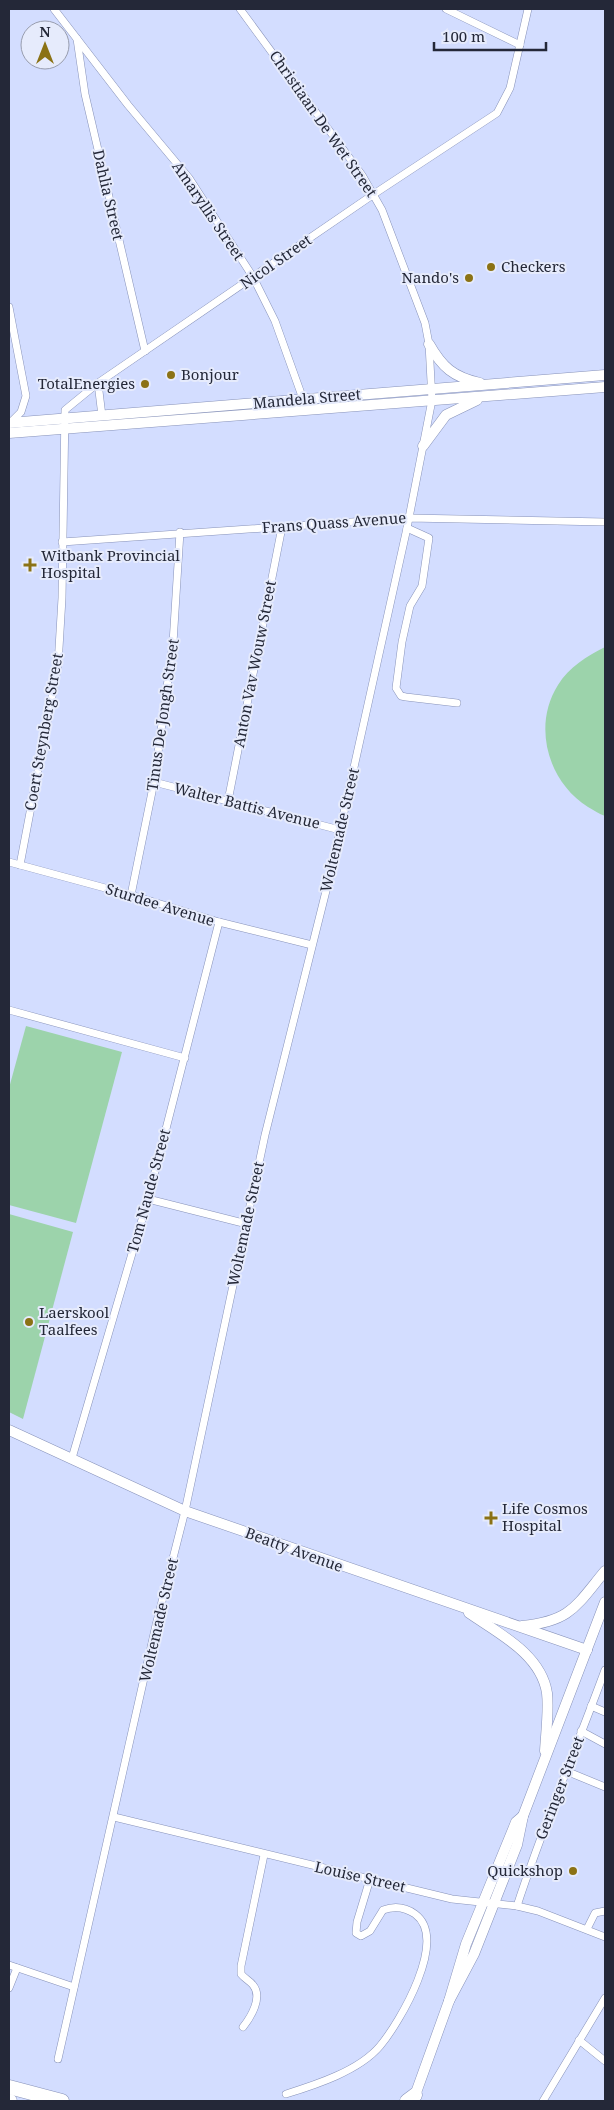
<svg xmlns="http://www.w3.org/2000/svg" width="614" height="2110" font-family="'Noto Serif',serif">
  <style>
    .green { fill: #9cd3ab }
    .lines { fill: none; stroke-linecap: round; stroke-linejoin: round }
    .street-casing { stroke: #8792b9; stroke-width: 8 }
    .secondary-casing { stroke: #8792b9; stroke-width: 11 }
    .highway-casing { stroke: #8792b9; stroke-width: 15 }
    .street { stroke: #fff; stroke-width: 7 }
    .secondary { stroke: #fff; stroke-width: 10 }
    .highway { stroke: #fff; stroke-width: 14 }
    .poi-dot { fill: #8b7215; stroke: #e6ebfc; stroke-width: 2 }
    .labels { text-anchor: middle; stroke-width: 4; stroke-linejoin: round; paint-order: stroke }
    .street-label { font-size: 15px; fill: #242838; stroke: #e6ebfc }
    .poi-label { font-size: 15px; fill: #242838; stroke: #e6ebfc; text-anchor: start }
  </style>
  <rect width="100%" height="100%" fill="#d3ddff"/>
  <g class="green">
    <path d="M605 647V816C599 814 594 810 588 807 548 782 532 726 558 685 569 667 587 656 605 647Z"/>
    <path d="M26 1026 122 1052 76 1223 9 1205V1088Z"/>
    <path d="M9 1214 73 1232 23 1419 9 1412Z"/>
  </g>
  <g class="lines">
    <defs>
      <g id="street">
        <path d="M54 9 128 105 189 178 253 277 275 321 303 399V411"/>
        <path d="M446 9 520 45"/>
        <path d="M77 39 85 94 145 351"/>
        <path d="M9 307 26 396 21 412 11 422"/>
        <path d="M98 383 102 416"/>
        <path d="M407 528 429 538 422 586 410 606 402 642 396 688 401 696 406 697 457 703"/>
        <path d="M62 542 409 518 605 522"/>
        <path d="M154 782 340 830"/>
        <path d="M228 801 282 527"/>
        <path d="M9 862 131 895 219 922 312 945"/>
        <path d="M20 865 58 665 62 598 65 410 98 383 374 194 497 113 510 88 528 9"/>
        <path d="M131 895 154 782 173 643 180 532"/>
        <path d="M9 1010 185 1058"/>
        <path d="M148 1199 247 1224"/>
        <path d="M72 1458 148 1199 219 922"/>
        <path d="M591 1706 605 1712"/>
        <path d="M581 1731 605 1744"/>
        <path d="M566 1771 605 1787"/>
        <path d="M114 1817 452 1899 517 1906 538 1911 605 1937"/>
        <path d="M517 1906C543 1826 576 1749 605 1670"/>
        <path d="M587 1929 595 1913 605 1911"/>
        <path d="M9 1965 74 1987"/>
        <path d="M9 1988 17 1968"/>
        <path d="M243 2027C251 2017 263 1997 253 1985 250 1981 245 1979 241 1974V1966L264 1855"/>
        <path d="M579 2040 605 2061"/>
        <path d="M58 2059 156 1625 185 1511 265 1135 331 871 407 528 432 400 429 344 425 323 382 210 362 175 240 9"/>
        <path d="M286 2094C315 2085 359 2071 380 2046 400 2022 449 1939 415 1914 405 1907 394 1906 383 1910L370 1931 361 1936 356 1933 357 1922 370 1879"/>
        <path d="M543 2101 605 1998"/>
      </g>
      <g id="secondary">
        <path d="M429 344C442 367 453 377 480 383"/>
        <path d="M9 423 605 375"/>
        <path d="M9 433 605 387"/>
        <path d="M423 446 446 415 477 400"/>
        <path d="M9 1430 185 1511 587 1650"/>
        <path d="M469 1613C498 1633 541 1654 547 1693 549 1710 546 1733 545 1751"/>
        <path d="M522 1626C571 1621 576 1606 605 1571"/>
        <path d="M449 2001 474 1954 517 1845 523 1816 605 1602"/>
        <path d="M413 2101 449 2001 466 1944 516 1822 523 1816"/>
      </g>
      <g id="highway">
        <path d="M9 2087 62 2101"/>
        <path d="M9 2101H10"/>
        <path d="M407 2101 415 2095"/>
      </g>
    </defs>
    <use href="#street" class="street-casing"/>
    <use href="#secondary" class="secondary-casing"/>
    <use href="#highway" class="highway-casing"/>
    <use href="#street" class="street"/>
    <use href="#secondary" class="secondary"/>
    <use href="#highway" class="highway"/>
  </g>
  <g class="poi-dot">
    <circle cx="491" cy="267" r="5"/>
    <circle cx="469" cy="278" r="5"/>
    <circle cx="171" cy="375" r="5"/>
    <circle cx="145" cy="384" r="5"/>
    <path d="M27.5 557.5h5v5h5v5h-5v5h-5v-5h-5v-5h5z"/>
    <circle cx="29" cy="1322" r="5"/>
    <path d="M488.5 1510.5h5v5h5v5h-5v5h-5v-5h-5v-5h5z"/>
    <circle cx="573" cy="1871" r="5"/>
  </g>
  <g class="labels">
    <g class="street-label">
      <text transform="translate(323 124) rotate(55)" y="5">Christiaan De Wet Street</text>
      <text transform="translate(108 195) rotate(77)" y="5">Dahlia Street</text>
      <text transform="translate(208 211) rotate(56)" y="5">Amaryllis Street</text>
      <text transform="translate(276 262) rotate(-35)" y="5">Nicol Street</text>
      <text transform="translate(307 399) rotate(-5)" y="5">Mandela Street</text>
      <text transform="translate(334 523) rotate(-4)" y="5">Frans Quass Avenue</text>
      <text transform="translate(255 664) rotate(-79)" y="5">Anton Vav Wouw Street</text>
      <text transform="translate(163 715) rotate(-82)" y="5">Tinus De Jongh Street</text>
      <text transform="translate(44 732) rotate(-80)" y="5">Coert Steynberg Street</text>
      <text transform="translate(247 806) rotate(14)" y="5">Walter Battis Avenue</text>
      <text transform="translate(340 830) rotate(-77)" y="5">Woltemade Street</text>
      <text transform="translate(160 905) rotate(17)" y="5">Sturdee Avenue</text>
      <text transform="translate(149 1191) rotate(-75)" y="5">Tom Naude Street</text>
      <text transform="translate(246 1224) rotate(-78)" y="5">Woltemade Street</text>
      <text transform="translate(294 1550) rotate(20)" y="5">Beatty Avenue</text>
      <text transform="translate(159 1620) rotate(-77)" y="5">Woltemade Street</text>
      <text transform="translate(560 1788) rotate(-69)" y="5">Geringer Street</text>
      <text transform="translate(360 1877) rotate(13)" y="5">Louise Street</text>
    </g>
    <g class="poi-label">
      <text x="501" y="272">Checkers</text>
      <text x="459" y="283" text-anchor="end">Nando's</text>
      <text x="181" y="380">Bonjour</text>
      <text x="135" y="389" text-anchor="end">TotalEnergies</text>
      <text x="41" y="561">Witbank Provincial<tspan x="41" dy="17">Hospital</tspan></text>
      <text x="39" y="1318">Laerskool<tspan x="39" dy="17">Taalfees</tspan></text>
      <text x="502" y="1514">Life Cosmos<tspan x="502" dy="17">Hospital</tspan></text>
      <text x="563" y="1876" text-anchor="end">Quickshop</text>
    </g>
  </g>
  <rect width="614" height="2110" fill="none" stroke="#242838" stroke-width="20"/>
  <g transform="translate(45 45)"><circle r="24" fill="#e6ebfc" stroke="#989dae"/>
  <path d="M0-4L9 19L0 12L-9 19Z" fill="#8b7215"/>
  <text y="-8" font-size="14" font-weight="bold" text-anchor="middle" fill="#242838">N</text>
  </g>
  <path d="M434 42v8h112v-8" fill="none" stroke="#242838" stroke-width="2.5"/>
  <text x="442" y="42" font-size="15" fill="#242838" stroke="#e6ebfc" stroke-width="4" paint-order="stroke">100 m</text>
</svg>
